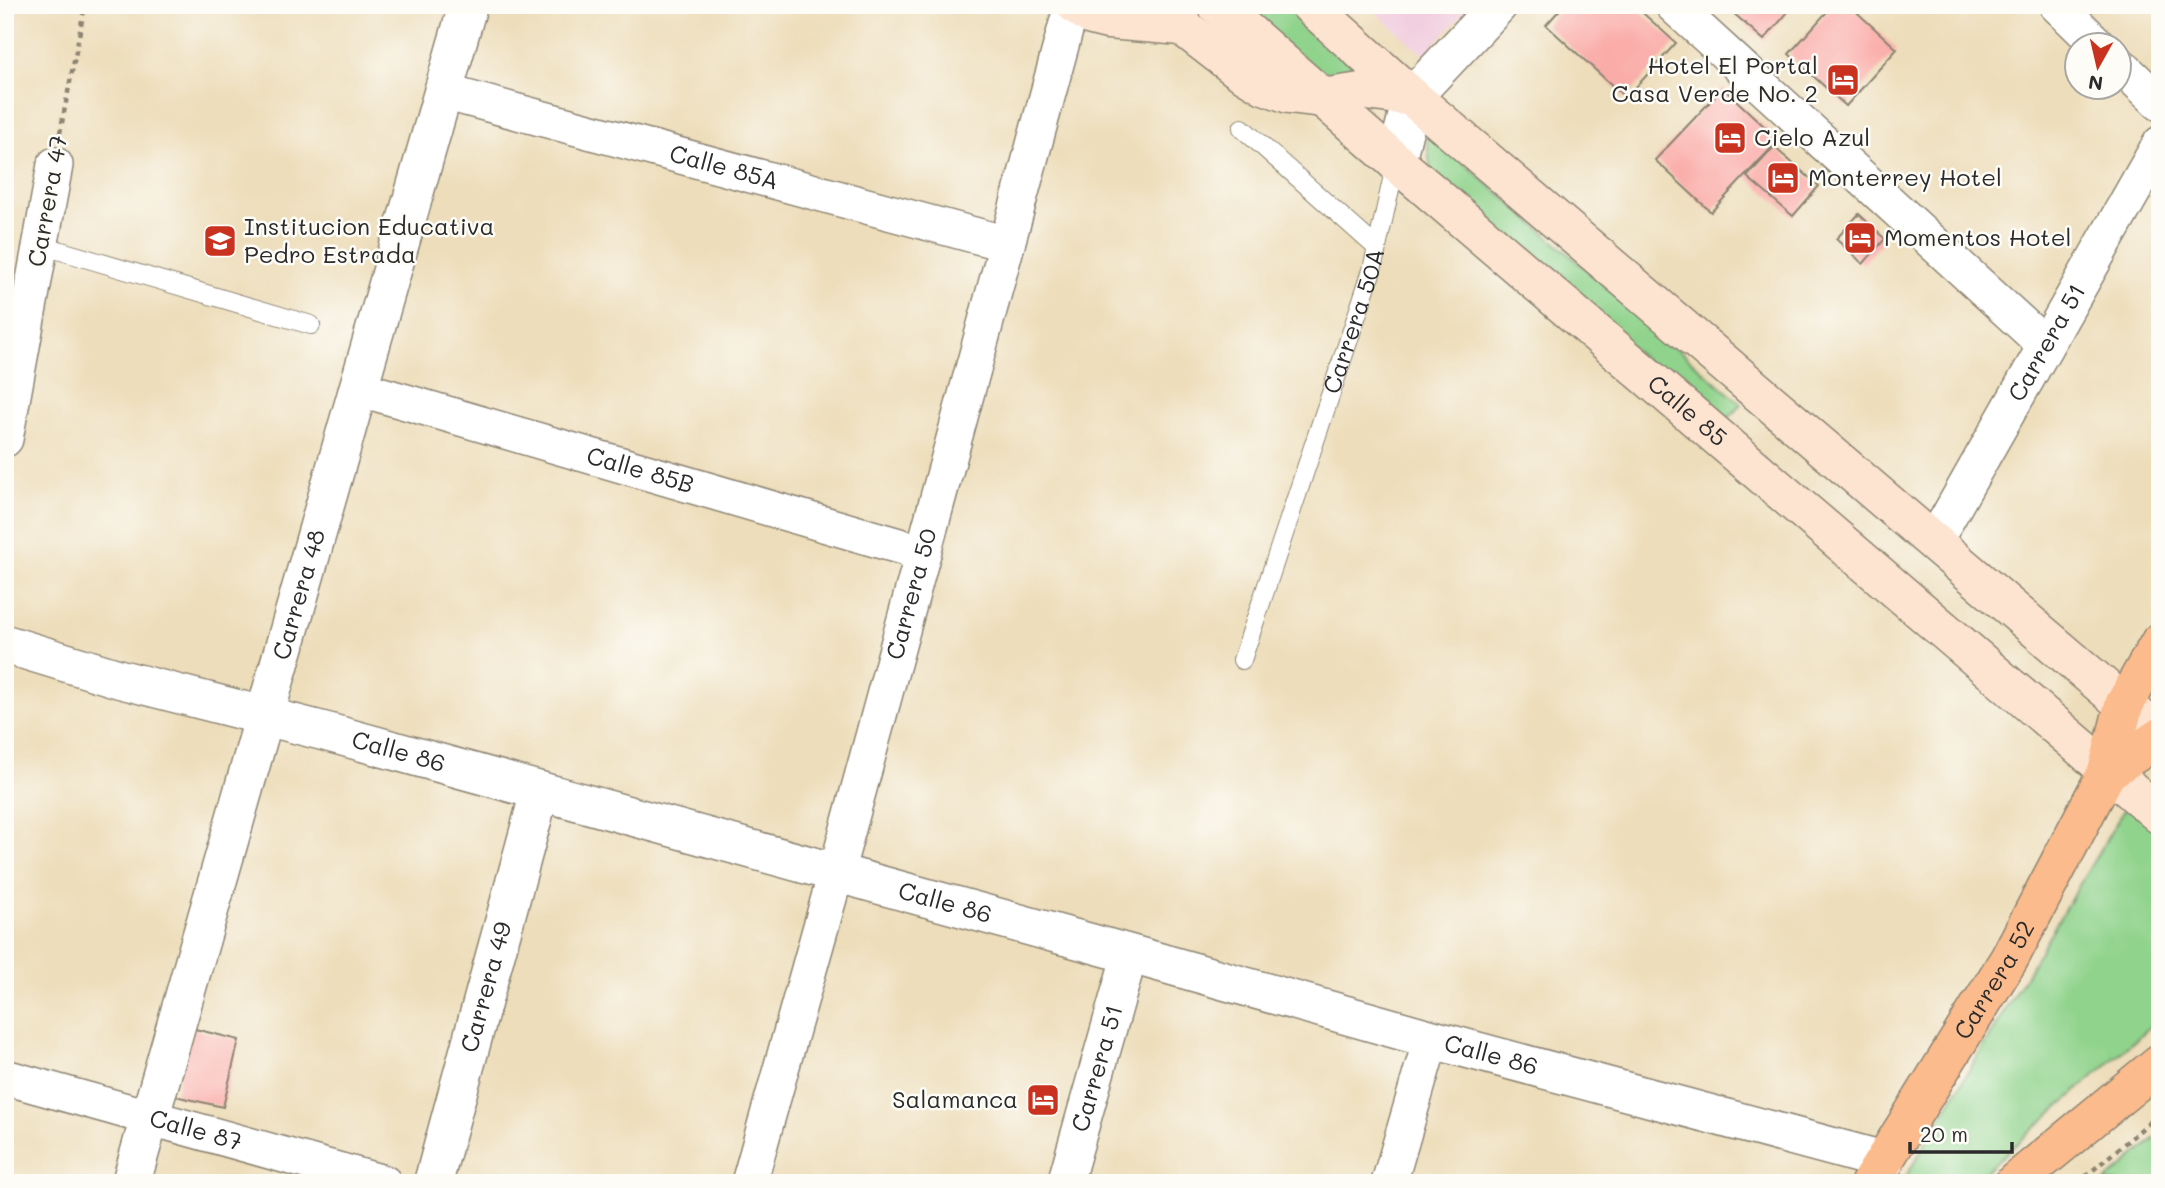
<svg xmlns="http://www.w3.org/2000/svg" width="2165" height="1188" font-family="Mali,sans-serif">
  <style>
    .built { fill: #f2cfe0 }
    .green { fill: #90d38c; stroke: #5e7f5c; stroke-width: 2 }
    .building { fill: #faaca8 }
    .lines { fill: none; stroke-linecap: round; stroke-linejoin: round }
    .service-casing { stroke: #8c8472; stroke-width: 20 }
    .minor-casing { stroke: #8c8472; stroke-width: 38 }
    .tertiary-casing { stroke: #8c8472; stroke-width: 41 }
    .secondary-casing { stroke: #8c8472; stroke-width: 41 }
    .primary-casing { stroke: #8c8472; stroke-width: 41 }
    .path { stroke: #8c8472; stroke-width: 4.5; stroke-dasharray: 5 5; stroke-linecap: butt }
    .service { stroke: #fff; stroke-width: 18 }
    .minor { stroke: #fff; stroke-width: 35 }
    .tertiary { stroke: #fff; stroke-width: 38 }
    .secondary { stroke: #fde4d1; stroke-width: 38 }
    .primary { stroke: #fbbb8c; stroke-width: 38 }
    .labels { text-anchor: middle; stroke-width: 5; stroke-linejoin: round; paint-order: stroke }
    .poi-label { font-size: 24px; fill: #2b2b2b; stroke: #fdfcf7; text-anchor: start }
    .street-label { font-size: 24px; fill: #2b2b2b; stroke: #fdfcf7 }
  </style>
  <rect width="100%" height="100%" fill="#fdfcf7"/>
  <filter id="ink" filterUnits="userSpaceOnUse"><feTurbulence type="fractalNoise" baseFrequency=".0143" numOctaves="2"/><feDisplacementMap in="SourceGraphic" scale="14" xChannelSelector="R" yChannelSelector="G"/><feConvolveMatrix kernelMatrix="1 2 1 2 8 2 1 2 1" color-interpolation-filters="sRGB"/></filter>
  <filter id="wash" filterUnits="userSpaceOnUse"><feTurbulence type="fractalNoise" baseFrequency=".00686" numOctaves="4" result="noise"/><feDisplacementMap in="SourceGraphic" scale="28" xChannelSelector="R" yChannelSelector="G"/><feGaussianBlur stdDeviation="1.57" result="paint"/><feColorMatrix in="noise" values="0 0 0 0 0 0 0 0 0 0 0 0 0 0 0 0 0 1.4 0 .05"/><feComposite in="paint" operator="in"/></filter>
  <g filter="url(#wash)">
    <rect width="100%" height="100%" fill="#edddba"/>
    <path class="built" d="M1367 5H1471L1424 55Z"/>
    <g class="green">
      <path d="M1239 5H1286L1364 76 1322 81Z"/>
      <path d="M1426 130 1741 404 1722 426 1431 175Z"/>
      <path d="M2128 803 2160 830V1018L1972 1183H1902Z"/>
      <path d="M2160 1134V1183H2104Z"/>
    </g>
    <g id="blocks">
      <g class="building">
        <path d="M1564 5H1634L1676 43 1626 98 1546 25Z"/>
        <path d="M1737 5H1794L1764 40 1731 11Z"/>
        <path d="M1833 5H1849L1897 49 1846 106 1789 54Z"/>
        <path d="M1723 88 1779 140 1711 212 1655 160Z"/>
        <path d="M1774 147 1819 186 1793 216 1747 177Z"/>
        <path d="M1859 214 1885 239 1863 264 1836 239Z"/>
        <path d="M191 1028 239 1040 223 1107 175 1096Z"/>
      </g>
    </g>
  </g>
  <g filter="url(#ink)">
    <use href="#blocks" fill-opacity="0" stroke="#8c8472" stroke-width="2"/>
    <g class="lines">
      <defs>
        <g id="service">
          <path d="M1242 128 1377 248"/>
          <path d="M41 245 311 325"/>
          <path id="s1" d="M1242 660 1372 270 1396 162"/>
        </g>
        <g id="minor">
          <path d="M1673 5 2045 345"/>
          <path d="M2057 5 2099 46"/>
          <path d="M2120 65 2160 103"/>
          <path id="s2" d="M444 92 1007 244"/>
          <path id="s3" d="M358 388 923 553"/>
          <path d="M5 439 55 165"/>
          <path id="s4" d="M1934 542 2160 144"/>
          <path id="s5" d="M5 1077 384 1183"/>
          <path id="s6" d="M749 1183 836 873 1072 5"/>
          <path id="s7" d="M1065 1183 1130 954"/>
          <path d="M1389 1183 1431 1039"/>
        </g>
        <g id="tertiary">
          <path d="M1396 162 1412 97 1498 5"/>
          <path id="s8" d="M5 644 120 679 323 731 1130 954 1431 1039 1885 1161"/>
          <path id="s9" d="M131 1183 468 5"/>
          <path id="s10" d="M433 1183 540 791"/>
        </g>
        <g id="secondary">
          <path d="M1076 5 1092 16 1108 20 1182 26 1239 70 1264 85 1289 94 1322 98 1367 91 1412 97"/>
          <path id="s11" d="M1217 5 1396 162 2160 815"/>
          <path d="M1310 5 1412 97 2160 735"/>
        </g>
        <g id="primary">
          <path d="M2107 772 2160 737"/>
          <path id="s12" d="M1870 1183 2009 959 2107 772 2124 705 2160 642"/>
          <path d="M2014 1183 2160 1063"/>
        </g>
      </defs>
      <use href="#service" class="service-casing"/>
      <use href="#minor" class="minor-casing"/>
      <use href="#tertiary" class="tertiary-casing"/>
      <use href="#secondary" class="secondary-casing"/>
      <use href="#primary" class="primary-casing"/>
      <g class="path">
        <path d="M60 133 85 5"/>
        <path d="M2078 1183 2151 1121"/>
      </g>
      <use href="#service" class="service"/>
      <use href="#minor" class="minor"/>
      <use href="#tertiary" class="tertiary"/>
      <use href="#secondary" class="secondary"/>
      <use href="#primary" class="primary"/>
    </g>
  </g>
  <defs>
    <symbol id="hotel-square" viewBox="-11 -11 22 22"><rect x="-9" y="-9" width="18" height="18" rx="4" fill="#c8321e" stroke="#fdfcf7"/><path d="M-6-4.5h1.5V1H6V5H4.5V3h-9V5H-6ZM-4 0a1.8 1.8 0 1 1 3.6 0ZM.5 0V-2.5h3Q6-2.5 6 0Z" fill="#fff"/></symbol>
    <symbol id="school-square" viewBox="-11 -11 22 22"><rect x="-9" y="-9" width="18" height="18" rx="4" fill="#c8321e" stroke="#fdfcf7"/><path d="M0-5L7-2L0 1L-7-2ZM-4 1L0 2.5L4 1V4Q0 6-4 4Z" fill="#fff"/></symbol>
  </defs>
  <g fill-rule="evenodd">
    <use href="#hotel-square" x="1824" y="61" width="38" height="38"/>
    <use href="#hotel-square" x="1711" y="119" width="38" height="38"/>
    <use href="#hotel-square" x="1764" y="159" width="38" height="38"/>
    <use href="#hotel-square" x="1841" y="219" width="38" height="38"/>
    <use href="#school-square" x="201" y="222" width="38" height="38"/>
    <use href="#hotel-square" x="1024" y="1081" width="38" height="38"/>
  </g>
  <g class="labels">
    <g class="poi-label">
      <text x="1818" y="74" text-anchor="end">Hotel El Portal<tspan x="1818" dy="28">Casa Verde No. 2</tspan></text>
      <text x="1754" y="146">Cielo Azul</text>
      <text x="1808" y="186">Monterrey Hotel</text>
      <text x="244" y="235">Institucion Educativa<tspan x="244" dy="28">Pedro Estrada</tspan></text>
      <text x="1884" y="246">Momentos Hotel</text>
      <text x="1018" y="1108" text-anchor="end">Salamanca</text>
    </g>
    <g class="street-label">
      <text dy="8" stroke="none"><textPath href="#s2" startOffset="290">Calle 85A</textPath></text>
      <text transform="translate(48 201) rotate(-80)" y="8">Carrera 47</text>
      <text dy="8" stroke="none"><textPath href="#s1" startOffset="357">Carrera 50A</textPath></text>
      <text dy="8" stroke="none"><textPath href="#s4" startOffset="229">Carrera 51</textPath></text>
      <text dy="8" stroke="none"><textPath href="#s11" startOffset="621">Calle 85</textPath></text>
      <text dy="8" stroke="none"><textPath href="#s3" startOffset="294">Calle 85B</textPath></text>
      <text dy="8" stroke="none"><textPath href="#s9" startOffset="612">Carrera 48</textPath></text>
      <text dy="8" stroke="none"><textPath href="#s6" startOffset="611">Carrera 50</textPath></text>
      <text dy="8" stroke="none"><textPath href="#s8" startOffset="408">Calle 86</textPath></text>
      <text dy="8" stroke="none"><textPath href="#s8" startOffset="975">Calle 86</textPath></text>
      <text dy="8" stroke="none"><textPath href="#s12" startOffset="238">Carrera 52</textPath></text>
      <text dy="8" stroke="none"><textPath href="#s10" startOffset="203">Carrera 49</textPath></text>
      <text dy="8" stroke="none"><textPath href="#s8" startOffset="1542">Calle 86</textPath></text>
      <text dy="8" stroke="none"><textPath href="#s7" startOffset="119">Carrera 51</textPath></text>
      <text dy="8" stroke="none"><textPath href="#s5" startOffset="198">Calle 87</textPath></text>
    </g>
  </g>
  <rect width="2165" height="1188" fill="none" stroke="#fdfcf7" stroke-width="28"/>
  <g transform="translate(2098 66) rotate(188)"><circle r="33" fill="#fdfcf7" stroke="#a9a8a5" stroke-width="2"/>
  <path d="M0-5L12 26L0 18L-12 26Z" fill="#c8321e"/>
  <text y="-10" font-size="19" font-weight="bold" text-anchor="middle" fill="#2b2b2b">N</text>
  </g>
  <path d="M1910 1142v10h102v-10" fill="none" stroke="#2b2b2b" stroke-width="3.5"/>
  <text x="1920" y="1142" font-size="21" fill="#2b2b2b" stroke="#fdfcf7" stroke-width="5" paint-order="stroke">20 m</text>
</svg>
